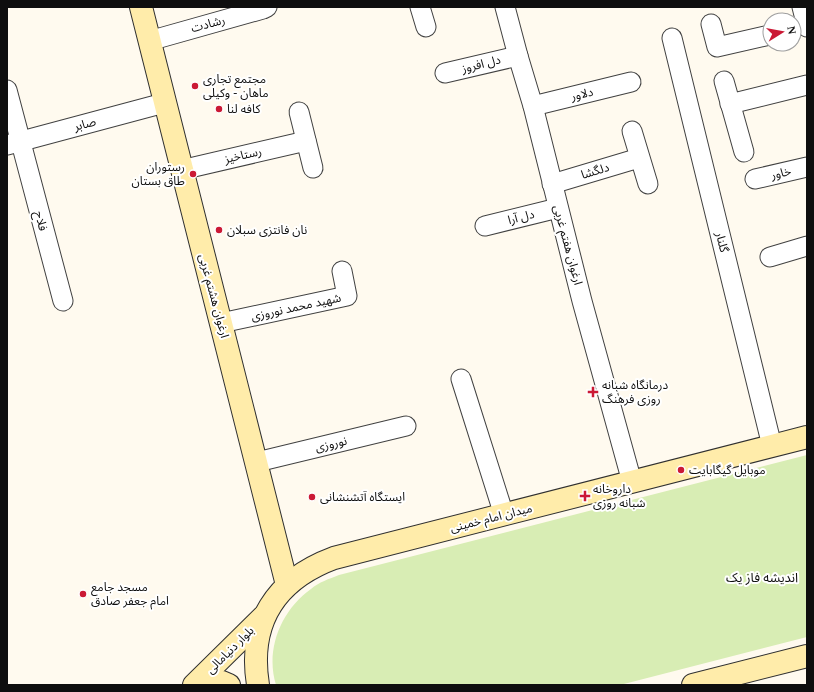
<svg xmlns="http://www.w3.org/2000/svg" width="814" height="692" font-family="'Times New Roman','Noto Sans Arabic',serif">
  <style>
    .green { fill: #d8edb4 }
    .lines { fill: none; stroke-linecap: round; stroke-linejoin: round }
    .street-casing { stroke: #414141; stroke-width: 21 }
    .secondary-casing { stroke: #303030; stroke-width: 24 }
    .street { stroke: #fff; stroke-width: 19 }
    .secondary { stroke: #ffecaa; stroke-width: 22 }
    .poi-dot { fill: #cb1935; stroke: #fff; stroke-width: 1.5 }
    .labels { text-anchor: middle; stroke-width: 4; stroke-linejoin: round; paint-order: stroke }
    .street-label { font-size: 12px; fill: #0e0e0e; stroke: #fff }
    .poi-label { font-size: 12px; fill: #0e0e0e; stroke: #fff; text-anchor: start }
    .neighbourhood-label { font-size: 13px; fill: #0e0e0e; stroke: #fff }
  </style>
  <rect width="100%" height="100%" fill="#fffaef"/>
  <path class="green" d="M807 455V637L620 685H276C265 650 281 610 311 589 319 582 329 579 339 575Z"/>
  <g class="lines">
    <defs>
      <g id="street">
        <path d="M420 7 426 27"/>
        <path d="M505 7 518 56 533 106 582 301 632 482"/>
        <path d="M802 7 807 27"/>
        <path d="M711 24 717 47 770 35"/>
        <path d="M672 38 772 446"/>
        <path d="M149 41 263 9 267 7"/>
        <path d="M445 73 518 56"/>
        <path d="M724 81 744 152"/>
        <path d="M7 90 63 301"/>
        <path d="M730 104 807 85"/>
        <path d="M533 106 631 82"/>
        <path d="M299 112 313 168"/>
        <path d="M632 131 648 184"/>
        <path d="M7 145 164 103"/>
        <path d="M181 170 306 141"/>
        <path d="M755 179 807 167"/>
        <path d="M552 184 639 158"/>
        <path d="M485 226 558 208"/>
        <path d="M770 257 807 246"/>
        <path d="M221 323 347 296 342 271"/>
        <path d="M461 379 504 515"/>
        <path d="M257 462 406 426"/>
      </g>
      <g id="secondary">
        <path d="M141 7C188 200 240 392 287 585"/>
        <path d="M194 685 263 617"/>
        <path d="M208 685 222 682 229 685"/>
        <path d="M258 685C248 623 275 580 334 558L807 437"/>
        <path d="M693 685 807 656"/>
      </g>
    </defs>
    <use href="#street" class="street-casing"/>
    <use href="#secondary" class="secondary-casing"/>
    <use href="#street" class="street"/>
    <use href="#secondary" class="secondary"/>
  </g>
  <g class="poi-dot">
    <circle cx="195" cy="86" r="4"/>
    <circle cx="219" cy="109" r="4"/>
    <circle cx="193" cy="174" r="4"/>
    <circle cx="219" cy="230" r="4"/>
    <path d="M591 386h4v4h4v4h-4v4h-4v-4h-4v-4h4z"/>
    <circle cx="681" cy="470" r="4"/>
    <path d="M583 490h4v4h4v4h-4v4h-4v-4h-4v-4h4z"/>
    <circle cx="312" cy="497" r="4"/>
    <circle cx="83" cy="594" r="4"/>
  </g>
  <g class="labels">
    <g class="street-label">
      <text transform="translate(208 24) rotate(-15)" y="4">رشادت</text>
      <text transform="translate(481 64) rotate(-14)" y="4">دل افروز</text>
      <text transform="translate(582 94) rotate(-13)" y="4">دلاور</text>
      <text transform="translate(85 124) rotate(-15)" y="4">صابر</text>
      <text transform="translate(243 155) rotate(-13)" y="4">رستاخیز</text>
      <text transform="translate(595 171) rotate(-17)" y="4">دلگشا</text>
      <text transform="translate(781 173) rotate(-14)" y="4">خاور</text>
      <text transform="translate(521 217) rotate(-14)" y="4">دل آرا</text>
      <text transform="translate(41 221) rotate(75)" y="4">فلاح</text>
      <text transform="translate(722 242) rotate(76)" y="4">گلنار</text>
      <text transform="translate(568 245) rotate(75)" y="4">ارغوان هفتم غربی</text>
      <text transform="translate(214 296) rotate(75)" y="4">ارغوان هشتم غربی</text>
      <text transform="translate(296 307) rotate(-12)" y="4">شهید محمد نوروزی</text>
      <text transform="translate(331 444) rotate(-13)" y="4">نوروزی</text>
      <text transform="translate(491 518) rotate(-14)" y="4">میدان امام خمینی</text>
      <text transform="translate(230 650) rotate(-45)" y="4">بلوار دنیامالی</text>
    </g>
    <g class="poi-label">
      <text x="203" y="83">مجتمع تجاری<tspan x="203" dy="14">ماهان - وکیلی</tspan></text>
      <text x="227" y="113">کافه لنا</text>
      <text x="185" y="171" text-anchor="end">رستوران<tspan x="185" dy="14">طاق بستان</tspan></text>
      <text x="227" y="234">نان فانتزی سبلان</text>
      <text x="602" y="389">درمانگاه شبانه<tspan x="602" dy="14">روزی فرهنگ</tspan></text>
      <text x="689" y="474">موبایل گیگابایت</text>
      <text x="593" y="493">داروخانه<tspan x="593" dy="14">شبانه روزی</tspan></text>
      <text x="320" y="501">ایستگاه آتشنشانی</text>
      <text x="91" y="591">مسجد جامع<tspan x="91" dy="14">امام جعفر صادق</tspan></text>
    </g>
    <g class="neighbourhood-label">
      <text x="762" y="582">اندیشه فاز یک</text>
    </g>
  </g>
  <rect width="814" height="692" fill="none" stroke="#0e0e0e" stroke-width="16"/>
  <g transform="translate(782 32) rotate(79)"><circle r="19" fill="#ffffff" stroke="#9f9f9f"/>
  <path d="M0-3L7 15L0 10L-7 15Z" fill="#cb1935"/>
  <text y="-6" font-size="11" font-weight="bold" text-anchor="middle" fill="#0e0e0e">N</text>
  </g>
</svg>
